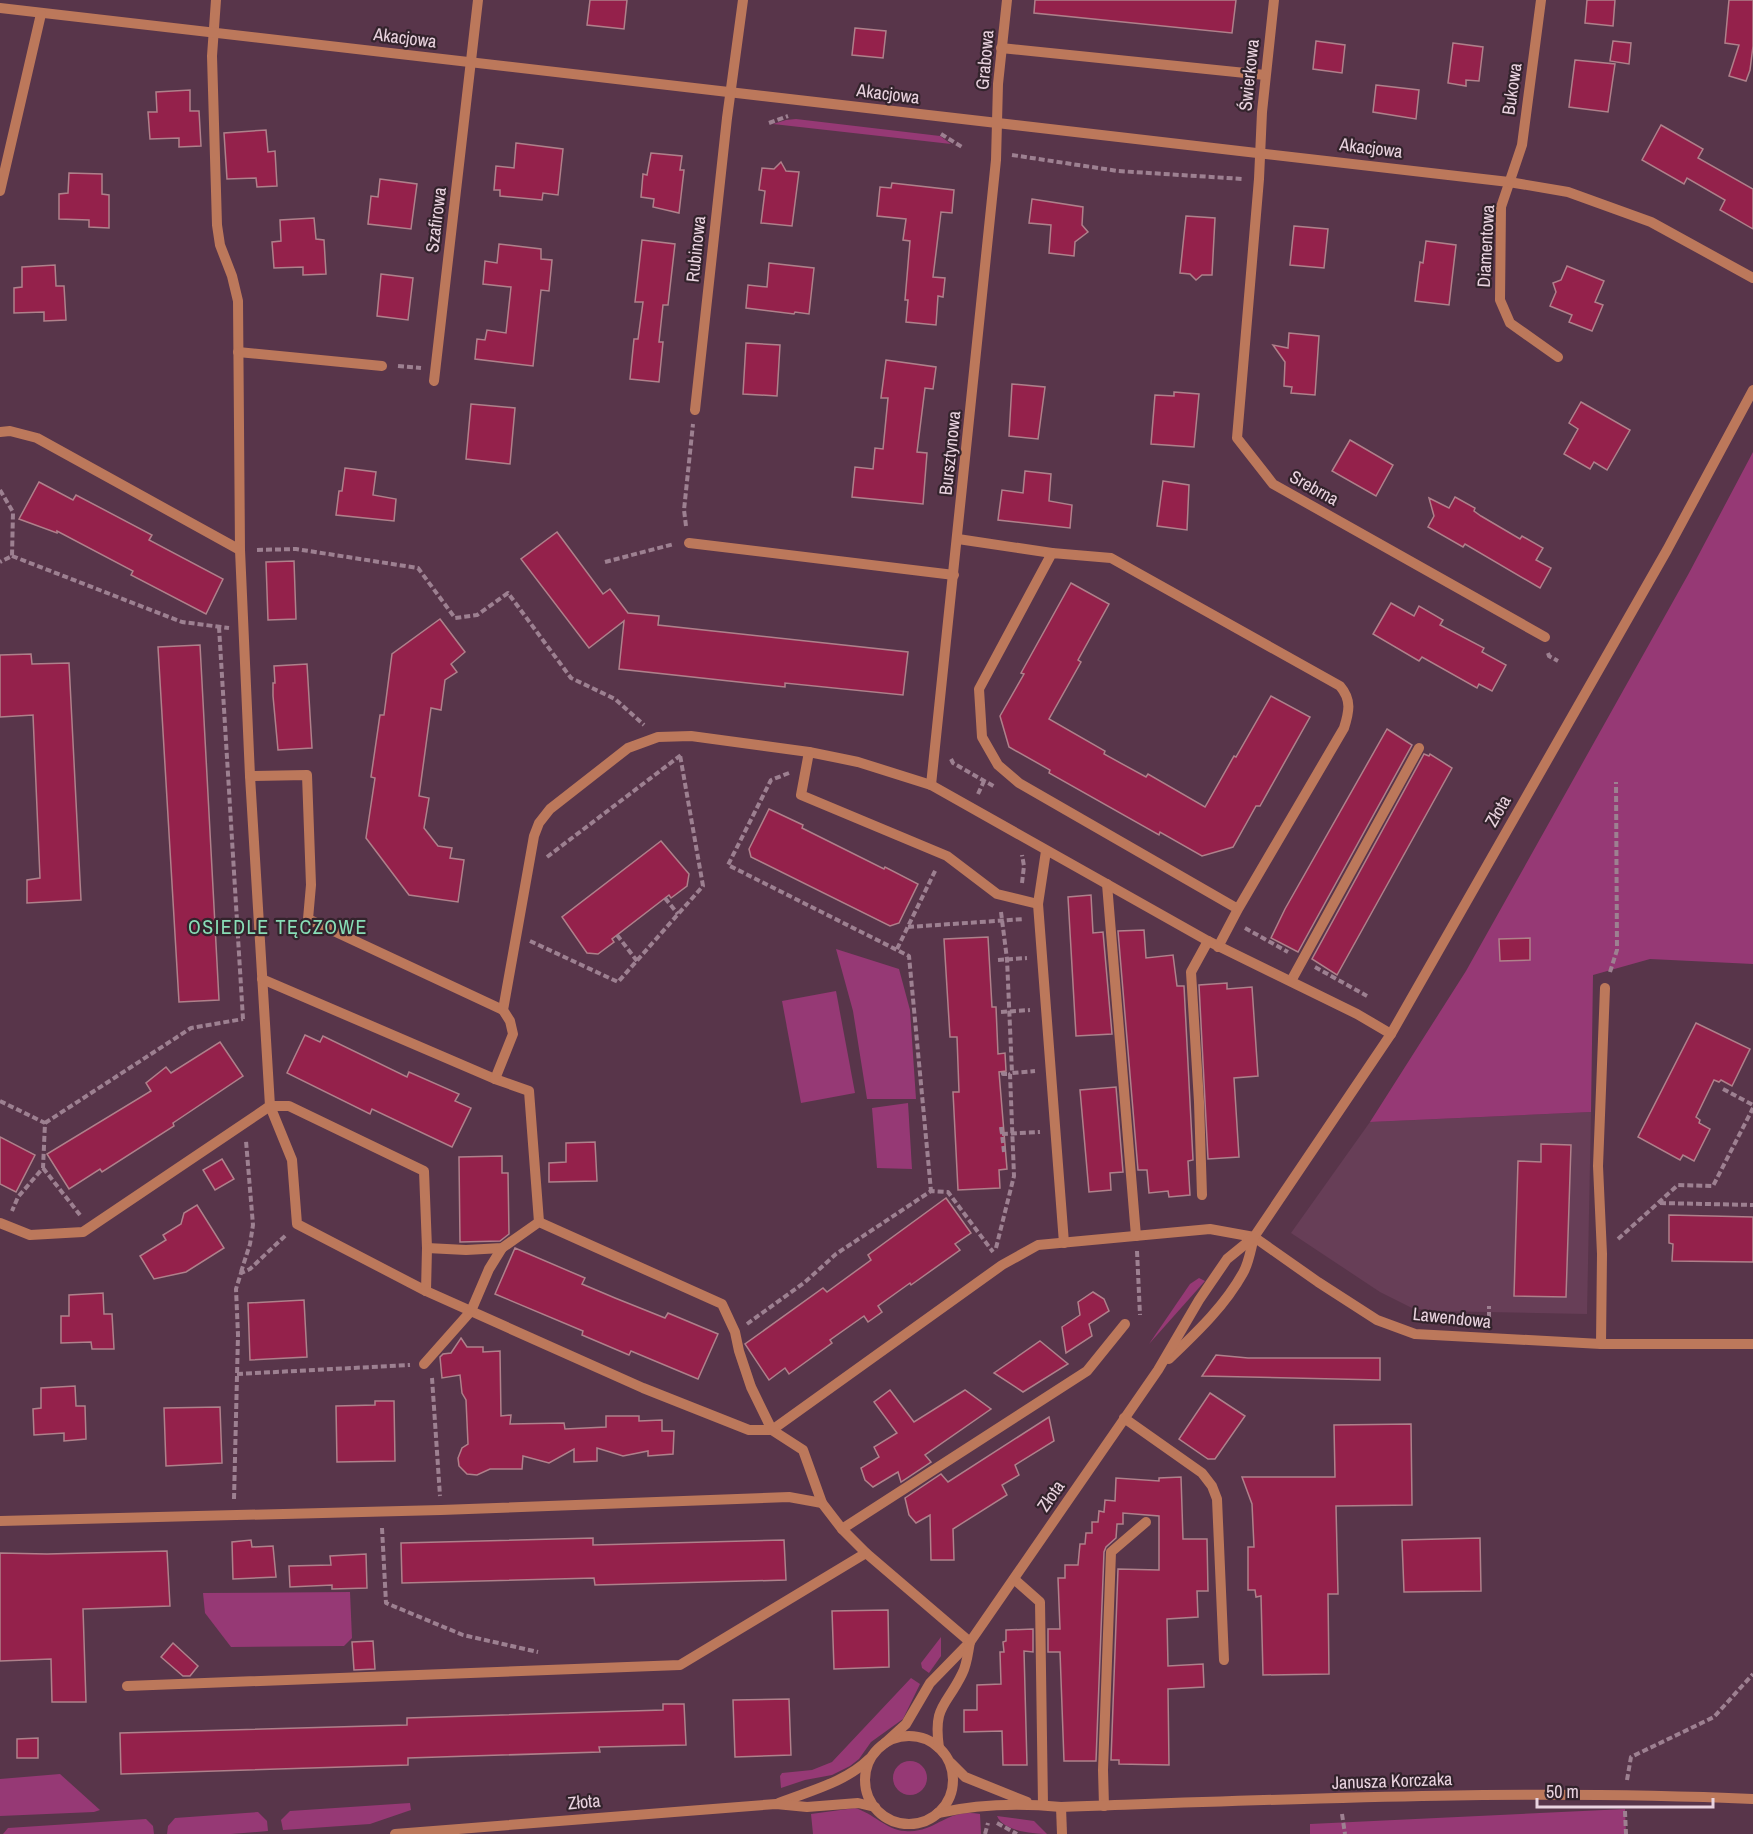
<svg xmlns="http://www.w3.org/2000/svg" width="1753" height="1834" font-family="'Archivo Narrow',sans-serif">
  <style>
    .built { fill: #673e57 }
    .green { fill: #963975 }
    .building { fill: #94214b; stroke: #af808b; stroke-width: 1.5 }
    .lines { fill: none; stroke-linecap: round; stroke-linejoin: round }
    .path { stroke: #9d8091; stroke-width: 4; stroke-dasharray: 6 3; stroke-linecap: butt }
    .minor { stroke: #bc785b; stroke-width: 10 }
    .labels { text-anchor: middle; stroke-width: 4.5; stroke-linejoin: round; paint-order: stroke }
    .street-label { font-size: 18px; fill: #e9d3df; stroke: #33232c }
    .neighbourhood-label { font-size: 20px; letter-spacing: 1.5px; fill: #88deb7; stroke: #33232c }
  </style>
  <rect width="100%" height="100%" fill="#58354a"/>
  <path class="built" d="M1591 1112 1587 1314 1433 1311 1412 1308 1380 1292 1291 1233 1370 1122Z"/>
  <g class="green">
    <path d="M796 119 940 136 951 144 773 124 786 120Z"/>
    <path d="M1753 452V964L1650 959 1593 975 1591 1112 1370 1122 1466 971 1689 573Z"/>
    <path d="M836 949 899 969 910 1010 916 1099H867L853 1011Z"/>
    <path d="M836 991 855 1093 801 1103 782 1001Z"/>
    <path d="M908 1103 912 1169 877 1168 872 1108Z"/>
    <path d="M1199 1278 1205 1281 1149 1344 1190 1284Z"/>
    <path d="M350 1592 352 1638 344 1646 231 1647 205 1613 203 1593Z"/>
    <path d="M941 1637V1656L929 1673 922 1668 921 1663Z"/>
    <path d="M911 1678 920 1684 903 1719 871 1742 859 1759 850 1766 832 1775 805 1780 781 1788 780 1776 782 1773 812 1770 832 1762Z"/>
    <circle cx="910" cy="1778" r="17"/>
    <path d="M60 1774 100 1810 94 1812 0 1816V1779Z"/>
    <path d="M410 1803 411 1810 370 1824 283 1830 281 1820 290 1811Z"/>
    <path d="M855 1808C873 1813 886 1830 905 1831 936 1834 945 1808 980 1814L981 1834H813L811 1814Z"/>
    <path d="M1625 1809 1626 1834H1310V1824Z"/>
    <path d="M258 1812 267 1821 268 1831 231 1834H167L168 1826 175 1818Z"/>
    <path d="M997 1816 1034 1821 1047 1834C1033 1834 1003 1831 997 1816Z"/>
    <path d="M146 1819 153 1826 154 1834H3L8 1828Z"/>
  </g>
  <g class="building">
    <path d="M590 0H627L624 29 587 25Z"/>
    <path d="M1035 0H1236L1232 33 1034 13Z"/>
    <path d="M1587 0H1615L1613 26 1585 23Z"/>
    <path d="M1729 0H1753V46L1750 70 1746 81 1729 76 1739 45 1725 43Z"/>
    <path d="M855 28 886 31 883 58 852 55Z"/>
    <path d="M1316 41 1345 45 1342 73 1313 69Z"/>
    <path d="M1613 41 1631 43 1629 64 1610 61Z"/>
    <path d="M1453 43 1483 47 1479 81 1466 80V86L1448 83Z"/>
    <path d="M1575 60 1615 64 1608 112 1569 107Z"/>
    <path d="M1376 85 1419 90 1416 119 1373 112Z"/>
    <path d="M190 90V111H199L201 146 179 147V138L150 139 148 112H157L156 92Z"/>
    <path d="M1661 125 1703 149 1698 158 1753 189V229L1720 210 1725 200 1687 178 1684 184 1642 160Z"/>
    <path d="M266 130 268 152 275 151 277 186 257 187 256 178 227 179 224 133Z"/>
    <path d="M516 143 563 149 558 195 543 193 542 200 500 196V190H494L496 166 514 168Z"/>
    <path d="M651 153 682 156 680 170H684L679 213 653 207 654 199 641 197 643 174 647 175Z"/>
    <path d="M781 162 786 171 799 172 792 226 761 223 765 191 759 190 762 168 774 169Z"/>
    <path d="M69 173 102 174V194L109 195V228L89 227V220L59 219V194L68 193Z"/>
    <path d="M380 179 417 184 411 229 368 224 371 196 378 197Z"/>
    <path d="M892 183 954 190 952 213 941 212 933 277 945 278 943 297 938 296 936 325 906 322 908 300H905L910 241 903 240 906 219 877 216 880 187 891 188Z"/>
    <path d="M1032 199 1083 207 1082 225 1088 232 1075 242 1074 256 1049 253 1051 225 1029 223Z"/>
    <path d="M1186 216 1215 218 1212 275H1202L1196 280 1190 274 1180 273Z"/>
    <path d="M314 218 316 239 324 240 326 274 303 275V267L274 268 272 242 281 241 280 220Z"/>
    <path d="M1294 226 1328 229 1324 268 1290 265Z"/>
    <path d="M642 240 675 244 668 305H663L659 342H663L659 382 630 379 634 339H638L643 302H635Z"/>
    <path d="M1426 241 1456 245 1449 305 1415 301 1420 262 1423 263Z"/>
    <path d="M499 244 541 249V259L552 260 549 291 541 290 533 366 475 359 477 339 485 340 487 330 506 333 511 287 483 284 485 261 497 263Z"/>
    <path d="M769 263 814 268 809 314 795 312 794 314 746 308 748 285 767 287Z"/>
    <path d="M55 265 56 286H64L66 320 44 321V312L14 313V288L22 287V267Z"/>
    <path d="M1567 266 1604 281 1595 302 1603 305 1592 331 1569 322 1572 315 1550 306 1556 292 1553 283 1561 280Z"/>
    <path d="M381 274 413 278 408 320 377 316Z"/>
    <path d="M1289 333 1319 336 1315 395 1291 393 1292 387 1284 386 1285 362 1273 345 1288 348Z"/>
    <path d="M746 343 780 345 777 396 743 394Z"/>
    <path d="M886 360 936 367 933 389 925 388 917 452 927 453 923 504 852 497 855 467 873 469 875 448 883 449 888 398H881Z"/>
    <path d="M1012 384 1045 387 1038 439 1009 436Z"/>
    <path d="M1174 392 1199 394 1194 447 1151 444 1155 395 1174 396Z"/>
    <path d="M1581 402 1630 430 1607 470 1594 462 1590 469 1564 454 1578 429 1569 423Z"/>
    <path d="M471 404 515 408 510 464 466 459Z"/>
    <path d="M1350 440 1393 465 1376 496 1332 471Z"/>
    <path d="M345 468 376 472 373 495 396 499 394 521 336 515 339 491H342Z"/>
    <path d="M1025 471 1051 474 1049 501 1072 505 1070 528 998 520 1002 490 1023 493Z"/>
    <path d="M1163 481 1189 485 1187 530 1157 526Z"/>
    <path d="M39 482 73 500 76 495 152 535 149 540 223 579 206 614 131 575 133 571 57 531V533L19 519Z"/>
    <path d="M1455 497 1475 508 1474 511 1481 516 1520 539 1522 536 1543 548 1536 560 1551 568 1540 588 1465 544 1463 547 1428 527 1434 516 1429 498 1449 508Z"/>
    <path d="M557 532 603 594 610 589 628 613 659 616 658 625 908 652 903 695 785 683V687L619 669 624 621 589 648 521 559Z"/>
    <path d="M294 561 296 619 268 620 266 562Z"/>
    <path d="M1071 583 1109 604 1078 660 1081 662 1049 719 1105 751 1104 754 1146 777 1148 774 1205 807 1234 756 1236 757 1271 696 1310 717 1260 806H1256L1233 847 1202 856 1160 832 1159 835 1049 773 1050 770 1009 747 1000 716 1024 674 1021 673Z"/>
    <path d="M1391 603 1414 616 1419 606 1443 620 1440 625 1484 648 1482 652 1506 665 1492 691 1479 684 1477 688 1422 657 1419 661 1373 634Z"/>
    <path d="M440 619 465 652 451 664 457 672 445 680 441 710 431 708 419 796 429 798 424 828 438 846 452 848 450 858 464 860 458 902 409 895 366 838 375 778 371 777 380 715H384L392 654Z"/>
    <path d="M200 645 219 1000 179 1002 158 647Z"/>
    <path d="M31 654 32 664 69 663 81 900 27 903V880L40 878 33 715 0 717V655Z"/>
    <path d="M307 664 312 748 278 750 273 696V683H275L274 666Z"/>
    <path d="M1387 729 1412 745 1298 952 1271 938 1285 909Z"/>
    <path d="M1424 754 1429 756 1430 754 1452 768 1337 975 1312 959Z"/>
    <path d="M769 809 803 825 802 828 884 869 885 867 918 884 899 923 890 926 751 857 749 849Z"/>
    <path d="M661 841 689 874 687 886 671 898 669 895 612 939 614 942 598 954 587 953 562 917Z"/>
    <path d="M1091 895 1093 933 1103 932 1112 1034 1076 1036 1068 897Z"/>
    <path d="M1144 930 1146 958 1173 955 1177 986H1184L1193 1160 1188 1161 1190 1195 1169 1197 1168 1191 1149 1193 1147 1170H1138L1118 931Z"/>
    <path d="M988 937 992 1007H996L998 1054 1005 1053 1006 1071 999 1072 1007 1169 999 1170 1000 1188 958 1190 953 1092H959L957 1037H950L944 939Z"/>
    <path d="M1530 938V960L1500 961 1499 939Z"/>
    <path d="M1227 983V989L1252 987 1258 1076 1234 1078 1239 1157 1208 1159 1199 985Z"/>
    <path d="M1696 1023 1750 1049 1732 1086 1721 1080 1719 1082 1714 1080 1696 1117 1700 1120 1699 1123 1710 1129 1694 1161 1683 1155 1680 1160 1638 1137Z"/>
    <path d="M305 1035 320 1042 323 1036 407 1077 409 1072 459 1094 455 1101 471 1108 452 1147 372 1109 370 1114 287 1073Z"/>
    <path d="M220 1042 243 1076 173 1123 174 1126 102 1172 100 1169 69 1189 47 1154 151 1091 146 1083 166 1067 171 1073Z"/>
    <path d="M1116 1087 1123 1172 1110 1173 1111 1190 1089 1192 1080 1090Z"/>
    <path d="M0 1137 35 1155 16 1192 0 1184Z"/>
    <path d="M595 1142 597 1181 549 1182V1163L566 1162V1143Z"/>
    <path d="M1541 1144 1571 1145 1566 1297 1514 1296 1518 1161 1541 1162Z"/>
    <path d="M502 1156V1173H508L509 1234 500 1241 460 1242 459 1157Z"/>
    <path d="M222 1159 234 1179 215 1190 203 1170Z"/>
    <path d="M946 1198 971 1233 955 1244 960 1250 911 1285 910 1283 878 1306 882 1312 868 1322 864 1316 830 1340 832 1343 789 1374 785 1368 769 1380 745 1344 823 1288 827 1292 871 1260 868 1255Z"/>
    <path d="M197 1205 224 1248 186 1272 154 1279 140 1256 166 1240 163 1235 181 1224 184 1213Z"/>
    <path d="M1669 1215 1753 1217V1262L1672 1261 1673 1244 1669 1243Z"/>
    <path d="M515 1248 585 1278 582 1284 615 1298 665 1318 668 1313 718 1334 698 1379 631 1351 629 1355 582 1335 583 1331 495 1294Z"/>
    <path d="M1093 1292 1104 1299 1109 1311 1089 1324 1092 1336 1066 1353 1062 1327 1080 1315 1078 1302Z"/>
    <path d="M103 1293 104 1314H112L114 1349H92L91 1342 61 1343V1316H69V1295Z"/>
    <path d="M304 1300 307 1357 250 1360 248 1303Z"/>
    <path d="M461 1338 467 1347H483V1352L500 1351 501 1416 511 1415 510 1424 564 1423 565 1429 606 1427V1416H639V1421L662 1420V1431H674L673 1454 648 1456V1451L623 1456 597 1448V1461L574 1462V1449L549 1463 523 1456 522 1469H490L477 1475 467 1474 459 1466 458 1458 462 1448 468 1444 466 1400 462 1393 460 1375 442 1378 440 1357 443 1354 451 1353Z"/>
    <path d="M1040 1341 1068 1364 1023 1392 994 1373Z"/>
    <path d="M1216 1355 1248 1358H1380V1380L1202 1376Z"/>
    <path d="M75 1386 76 1406H85L86 1439 64 1441V1433L34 1435 33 1409 41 1408V1388Z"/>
    <path d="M890 1390 914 1422 965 1390 991 1409 925 1455 931 1462 901 1482 898 1472 873 1487 865 1480 861 1468 879 1457 874 1447 897 1433 874 1402Z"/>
    <path d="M1210 1393 1245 1416 1215 1459H1208L1179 1439Z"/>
    <path d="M375 1401H394L395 1461 337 1462 336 1406 375 1405Z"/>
    <path d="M220 1407 222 1463 166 1466 164 1408Z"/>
    <path d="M1049 1417 1054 1441 1015 1465 1019 1475 1002 1485 1007 1495 953 1529 954 1560H931L930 1515 916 1523 909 1515 905 1498 941 1474 948 1482Z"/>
    <path d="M1411 1424 1412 1505 1336 1506 1338 1594H1328L1329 1674 1263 1675 1261 1596 1256 1597 1255 1590H1248V1547H1254L1252 1504 1242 1477H1335L1334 1425Z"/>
    <path d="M1181 1477 1183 1539H1207L1208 1591H1197L1198 1617 1167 1619 1168 1666 1203 1664 1204 1687 1168 1689 1169 1765 1119 1764V1760H1111L1118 1569 1159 1570V1516L1123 1513V1524H1117L1116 1538 1106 1547 1104 1552 1096 1761H1064L1060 1652H1048V1629H1060L1058 1578H1065V1565H1078L1080 1544H1085L1086 1533H1092V1522H1098L1099 1511 1104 1512 1105 1500 1115 1501 1116 1478 1159 1481V1478Z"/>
    <path d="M593 1538V1545L784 1540 786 1580 595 1585 594 1578 402 1583 401 1543Z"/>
    <path d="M1480 1538 1481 1591 1404 1592 1402 1540Z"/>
    <path d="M251 1540 252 1547 273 1546 276 1577 233 1579 232 1542Z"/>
    <path d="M167 1551 170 1606 83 1609 86 1702H52L51 1659 0 1661V1553L47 1554Z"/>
    <path d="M366 1554 367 1588 332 1589V1585L290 1587 289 1566 331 1565 330 1556Z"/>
    <path d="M888 1610 889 1667 834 1669 832 1611Z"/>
    <path d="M1033 1629V1652L1024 1651 1027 1765H1003L1002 1731 964 1732V1710H977V1685L1001 1684 1000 1652H1004L1003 1642 1006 1641V1630Z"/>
    <path d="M373 1641 375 1669 354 1670 352 1642Z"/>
    <path d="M173 1643 198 1666 190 1676H183L161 1657Z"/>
    <path d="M789 1699 791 1755 735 1757 733 1700Z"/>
    <path d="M663 1704H684L686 1745 599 1747 600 1752 408 1758V1765L121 1774 120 1733 407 1725V1718L663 1710Z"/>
    <path d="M38 1738V1758H17V1739Z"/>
  </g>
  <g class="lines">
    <g class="path">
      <path d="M769 123 788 116"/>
      <path d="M941 134 962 147"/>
      <path d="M1012 155 1118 171 1243 179"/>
      <path d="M398 366 421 368"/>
      <path d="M0 490 13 512 12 556 0 562"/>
      <path d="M686 526 684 510 693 424"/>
      <path d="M257 550 296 549 418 568 455 618 477 615 508 593 571 678 615 699 644 725"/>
      <path d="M12 556 182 622 229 628"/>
      <path d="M605 562 674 544"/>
      <path d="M219 627 243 1019"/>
      <path d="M1548 653 1549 656 1558 661"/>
      <path d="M951 759 953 763 995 787"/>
      <path d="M789 773 771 780 728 865 909 956 931 1191"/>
      <path d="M978 794 984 781"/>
      <path d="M547 857 681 755"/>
      <path d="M1022 883 1024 866 1022 855"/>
      <path d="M665 898 678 914"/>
      <path d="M1001 912 1007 959 1012 1073 1035 1071"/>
      <path d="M908 927 1024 919"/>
      <path d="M1245 928 1288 952"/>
      <path d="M617 935 637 961"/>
      <path d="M530 941 618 982 703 886 680 755"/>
      <path d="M897 949 936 869"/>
      <path d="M998 960 1027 958"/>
      <path d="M1315 967 1367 996"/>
      <path d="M1610 972 1617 950 1616 782"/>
      <path d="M1001 1012 1030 1010"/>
      <path d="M1003 1072V1074H1010"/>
      <path d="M1723 1089 1753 1105"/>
      <path d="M0 1101 45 1123 43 1168 18 1197 12 1211"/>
      <path d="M45 1123 191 1028 243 1019"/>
      <path d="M1001 1127 1002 1134"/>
      <path d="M1004 1152 1002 1134 1040 1132"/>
      <path d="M43 1168 80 1215"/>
      <path d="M1660 1203 1753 1205"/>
      <path d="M1618 1239 1678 1185 1713 1186 1753 1108"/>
      <path d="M996 1248 1014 1176 1010 1074 1012 1073"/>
      <path d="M1137 1251 1140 1315"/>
      <path d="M241 1272 250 1244 253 1225 246 1141"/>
      <path d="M1489 1318V1306"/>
      <path d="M747 1324 805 1282 836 1254 931 1191 948 1192 993 1252"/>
      <path d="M237 1374 410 1365"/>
      <path d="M432 1378 440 1496"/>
      <path d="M234 1499 238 1335 236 1289 241 1273 250 1269 286 1235"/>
      <path d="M382 1528 386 1603 463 1635 538 1652"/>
      <path d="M1627 1780 1631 1757 1714 1717 1753 1674"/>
      <path d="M1625 1811 1626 1834"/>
      <path d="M1342 1814 1345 1834"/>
      <path d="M997 1823 1017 1834"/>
      <path d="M985 1834 988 1823"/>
    </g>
    <g class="minor">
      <path d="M216 0 212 56 217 225 220 245 232 276 238 301 240 550 250 776 270 1106 292 1160 297 1224 426 1291 643 1388 749 1430H772L1002 1265 1038 1245 1210 1229 1254 1237 1318 1282 1377 1320 1415 1334 1601 1344H1753"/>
      <path d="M1274 0 1262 112 1259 179 1237 438 1273 484 1545 637"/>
      <path d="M1541 0 1522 145 1501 207 1500 300 1510 323 1558 357"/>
      <path d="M0 8 1509 182 1568 192 1651 222 1753 278"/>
      <path d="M1001 48 1265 75"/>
      <path d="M0 191 41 14"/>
      <path d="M238 352 382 366"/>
      <path d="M434 381 478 0"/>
      <path d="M695 410 727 118 743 0"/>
      <path d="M0 432 10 431 37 438 240 550"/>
      <path d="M958 539 1052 553"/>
      <path d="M689 543 954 575"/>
      <path d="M809 752 801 795 947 856 997 894 1038 904"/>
      <path d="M250 776 307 775 311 885 308 919 503 1010"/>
      <path d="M931 785 996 160 998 84 1007 0"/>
      <path d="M1046 851 1038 904 1064 1243"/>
      <path d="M1107 884 1136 1236"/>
      <path d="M1218 947 1238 909 1344 728C1349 712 1352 700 1340 686L1111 558 1052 553 979 689 982 737 998 765 1019 783 1238 909"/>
      <path d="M262 979 495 1079 529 1091 539 1222"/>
      <path d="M1291 981 1419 748"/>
      <path d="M495 1079 513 1034 510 1021 503 1010 534 836 539 823 550 809 628 748 658 737 691 736 809 752 858 762 931 785 1208 941 1357 1014 1391 1034"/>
      <path d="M1202 1195 1199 1102 1191 972 1208 941"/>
      <path d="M0 1223 30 1235 83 1232 270 1106H289L424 1171 427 1248 426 1291"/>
      <path d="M427 1248 466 1250 502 1248 539 1222 722 1304 735 1332 739 1351 751 1387 772 1430 803 1450 822 1503 842 1529 866 1553 970 1642"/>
      <path d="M1601 1344 1602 1254 1598 1166 1605 988"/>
      <path d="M1169 1359C1196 1333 1224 1307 1243 1273 1249 1263 1251 1248 1254 1237"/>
      <path d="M424 1364 471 1311 489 1269 502 1248"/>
      <path d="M1124 1418 1202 1473 1212 1486 1217 1499 1224 1660"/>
      <path d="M0 1521 441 1510 789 1497 822 1503"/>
      <path d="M842 1529 1087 1371 1125 1324"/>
      <path d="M1014 1579 1040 1602 1043 1805"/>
      <path d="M127 1686 680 1665 866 1553"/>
      <circle cx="909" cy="1780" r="44"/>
      <path d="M885 1743 906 1724 930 1683 970 1642 1158 1370 1199 1300 1227 1259 1254 1237 1391 1034 1667 550 1753 390"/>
      <path d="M939 1748C933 1705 946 1707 962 1674 967 1665 968 1652 970 1642"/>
      <path d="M951 1763 965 1777 1027 1802"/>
      <path d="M779 1803C809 1791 846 1782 869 1759"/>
      <path d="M1104 1806 1103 1770 1111 1552 1146 1522"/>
      <path d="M1061 1807 1062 1834"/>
      <path d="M938 1813C979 1804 1020 1803 1061 1807 1292 1799 1522 1789 1753 1799"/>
      <path d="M395 1834 776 1804 807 1807 858 1803 875 1807"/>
    </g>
  </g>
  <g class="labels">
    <g class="street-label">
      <text transform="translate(405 38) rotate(7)" y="6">Akacjowa</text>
      <text transform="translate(985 60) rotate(-85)" y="6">Grabowa</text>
      <text transform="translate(1249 75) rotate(-84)" y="6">Świerkowa</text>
      <text transform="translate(1512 89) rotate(-82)" y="6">Bukowa</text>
      <text transform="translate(888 94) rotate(7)" y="6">Akacjowa</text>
      <text transform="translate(1371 148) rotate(7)" y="6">Akacjowa</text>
      <text transform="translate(436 220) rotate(-83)" y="6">Szafirowa</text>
      <text transform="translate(1486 246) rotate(-87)" y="6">Diamentowa</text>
      <text transform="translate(696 249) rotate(-84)" y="6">Rubinowa</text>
      <text transform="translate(950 453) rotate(-84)" y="6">Bursztynowa</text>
      <text transform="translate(1314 488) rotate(29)" y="6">Srebrna</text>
      <text transform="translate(1498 811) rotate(-60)" y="6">Złota</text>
      <text transform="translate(1452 1318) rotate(6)" y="6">Lawendowa</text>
      <text transform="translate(1051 1496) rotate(-55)" y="6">Złota</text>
      <text transform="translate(1392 1781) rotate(-2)" y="6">Janusza Korczaka</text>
      <text transform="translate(584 1802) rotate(-5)" y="6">Złota</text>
    </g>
    <g class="neighbourhood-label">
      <text x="278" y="934">OSIEDLE TĘCZOWE</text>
    </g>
  </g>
  <path d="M1537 1798v9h176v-9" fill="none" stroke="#e9d3df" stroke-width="3"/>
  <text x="1546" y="1798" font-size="18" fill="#e9d3df" stroke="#33232c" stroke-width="4.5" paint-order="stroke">50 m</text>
</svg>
